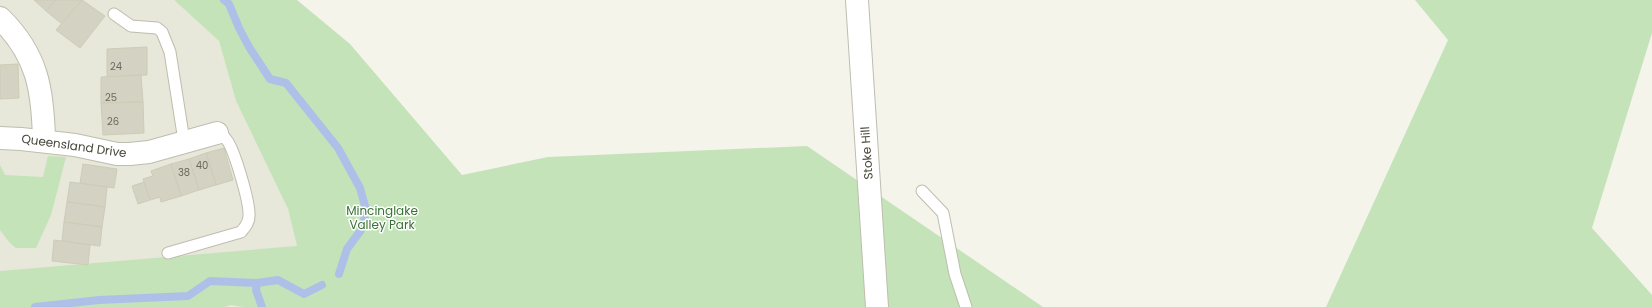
<svg xmlns="http://www.w3.org/2000/svg" width="1652" height="307" font-family="Poppins,sans-serif">
  <style>
    .residential { fill: #e7e7da }
    .green { fill: #c4e3b9 }
    .lines { fill: none; stroke-linecap: round; stroke-linejoin: round }
    .stream { stroke: #afc0e8; stroke-width: 8 }
    .building { fill: #d4d2c2; stroke: #ceccb6 }
    .service-casing { stroke: #bebdaf; stroke-width: 13 }
    .minor-casing { stroke: #bebdaf; stroke-width: 24 }
    .tertiary-casing { stroke: #bebdaf; stroke-width: 24 }
    .service { stroke: #fff; stroke-width: 11 }
    .minor { stroke: #fff; stroke-width: 22 }
    .tertiary { stroke: #fff; stroke-width: 22 }
    .labels { text-anchor: middle; stroke-width: 3; stroke-linejoin: round; paint-order: stroke }
    .number-label { font-size: 10px; fill: #6a695c }
    .street-label { font-size: 12px; fill: #47463a; stroke: #fff }
    .park-label { font-size: 12px; fill: #387233; stroke: #fff }
  </style>
  <rect width="100%" height="100%" fill="#f4f4eb"/>
  <path class="residential" d="M0 0H174L219 41 236 101 288 209 312 307H0Z"/>
  <g class="green">
    <path d="M174 0H297L350 44 462 175 548 157 807 146 1043 307H244L231 305 224 307H0V271L297 246 288 209 236 101 219 41Z"/>
    <path d="M1415 0H1652V33L1592 228 1652 295V307H1326L1448 40Z"/>
    <path d="M48 156 66 157 51 215 36 248H16L9 242 0 230V165L5 175 43 177Z"/>
  </g>
  <g class="lines">
    <g class="stream">
      <path d="M224 0 229 4 239 28 249 47 270 79 286 83 338 148 360 188 365 206 364 226 347 249 339 274"/>
      <path d="M35 307 99 300 188 296 210 281 257 283"/>
      <path d="M262 307 256 290 257 283 278 280 304 294 322 285"/>
    </g>
  </g>
  <g class="building">
    <path d="M34 0H56L46 11Z"/>
    <path d="M56 0H82L62 24 46 11Z"/>
    <path d="M82 0 105 16 80 48 56 30Z"/>
    <path d="M147 47V75L107 77V49Z"/>
    <path d="M18 64 19 98 0 99V65Z"/>
    <path d="M141 75 143 102 101 103V77Z"/>
    <path d="M143 102 144 133 103 135 101 103Z"/>
    <path d="M224 148 233 180 216 185 206 153Z"/>
    <path d="M206 153 216 185 199 190 189 159Z"/>
    <path d="M189 159 199 190 181 196 171 164Z"/>
    <path d="M83 164 117 169 114 188 80 183Z"/>
    <path d="M171 164 181 196 161 202 160 197 150 200 143 179 153 176 151 171Z"/>
    <path d="M70 182 107 187 105 207 67 202Z"/>
    <path d="M144 182 150 200 138 204 132 186Z"/>
    <path d="M67 202 105 207 102 227 64 222Z"/>
    <path d="M64 222 102 227 100 246 62 241Z"/>
    <path d="M54 240 90 245 88 265 52 261Z"/>
  </g>
  <g class="lines">
    <defs>
      <g id="service">
        <path d="M114 14 131 26 157 28 162 32 170 52 184 141"/>
        <path d="M922 191 943 213 955 274 966 307"/>
        <path d="M168 253 241 232C245 227 249 223 249 216 250 204 234 146 225 138 224 136 220 134 217 133"/>
      </g>
      <g id="minor">
        <path d="M0 18C38 55 43 91 44 141"/>
        <path d="M0 138 21 139 75 145 117 154H130L149 152 217 133"/>
      </g>
      <path id="tertiary" d="M857 0 877 307"/>
    </defs>
    <use href="#service" class="service-casing"/>
    <use href="#minor" class="minor-casing"/>
    <use href="#tertiary" class="tertiary-casing"/>
    <use href="#service" class="service"/>
    <use href="#minor" class="minor"/>
    <use href="#tertiary" class="tertiary"/>
  </g>
  <g class="labels">
    <g class="number-label">
      <text x="116" y="70">24</text>
      <text x="111" y="101">25</text>
      <text x="113" y="125">26</text>
      <text x="202" y="169">40</text>
      <text x="184" y="176">38</text>
    </g>
    <g class="street-label">
      <text transform="translate(74 146) rotate(8)" y="4">Queensland Drive</text>
      <text transform="translate(867 153) rotate(-94)" y="4">Stoke Hill</text>
    </g>
    <g class="park-label">
      <text x="382" y="215">Mincinglake<tspan x="382" dy="14">Valley Park</tspan></text>
    </g>
  </g>
</svg>
